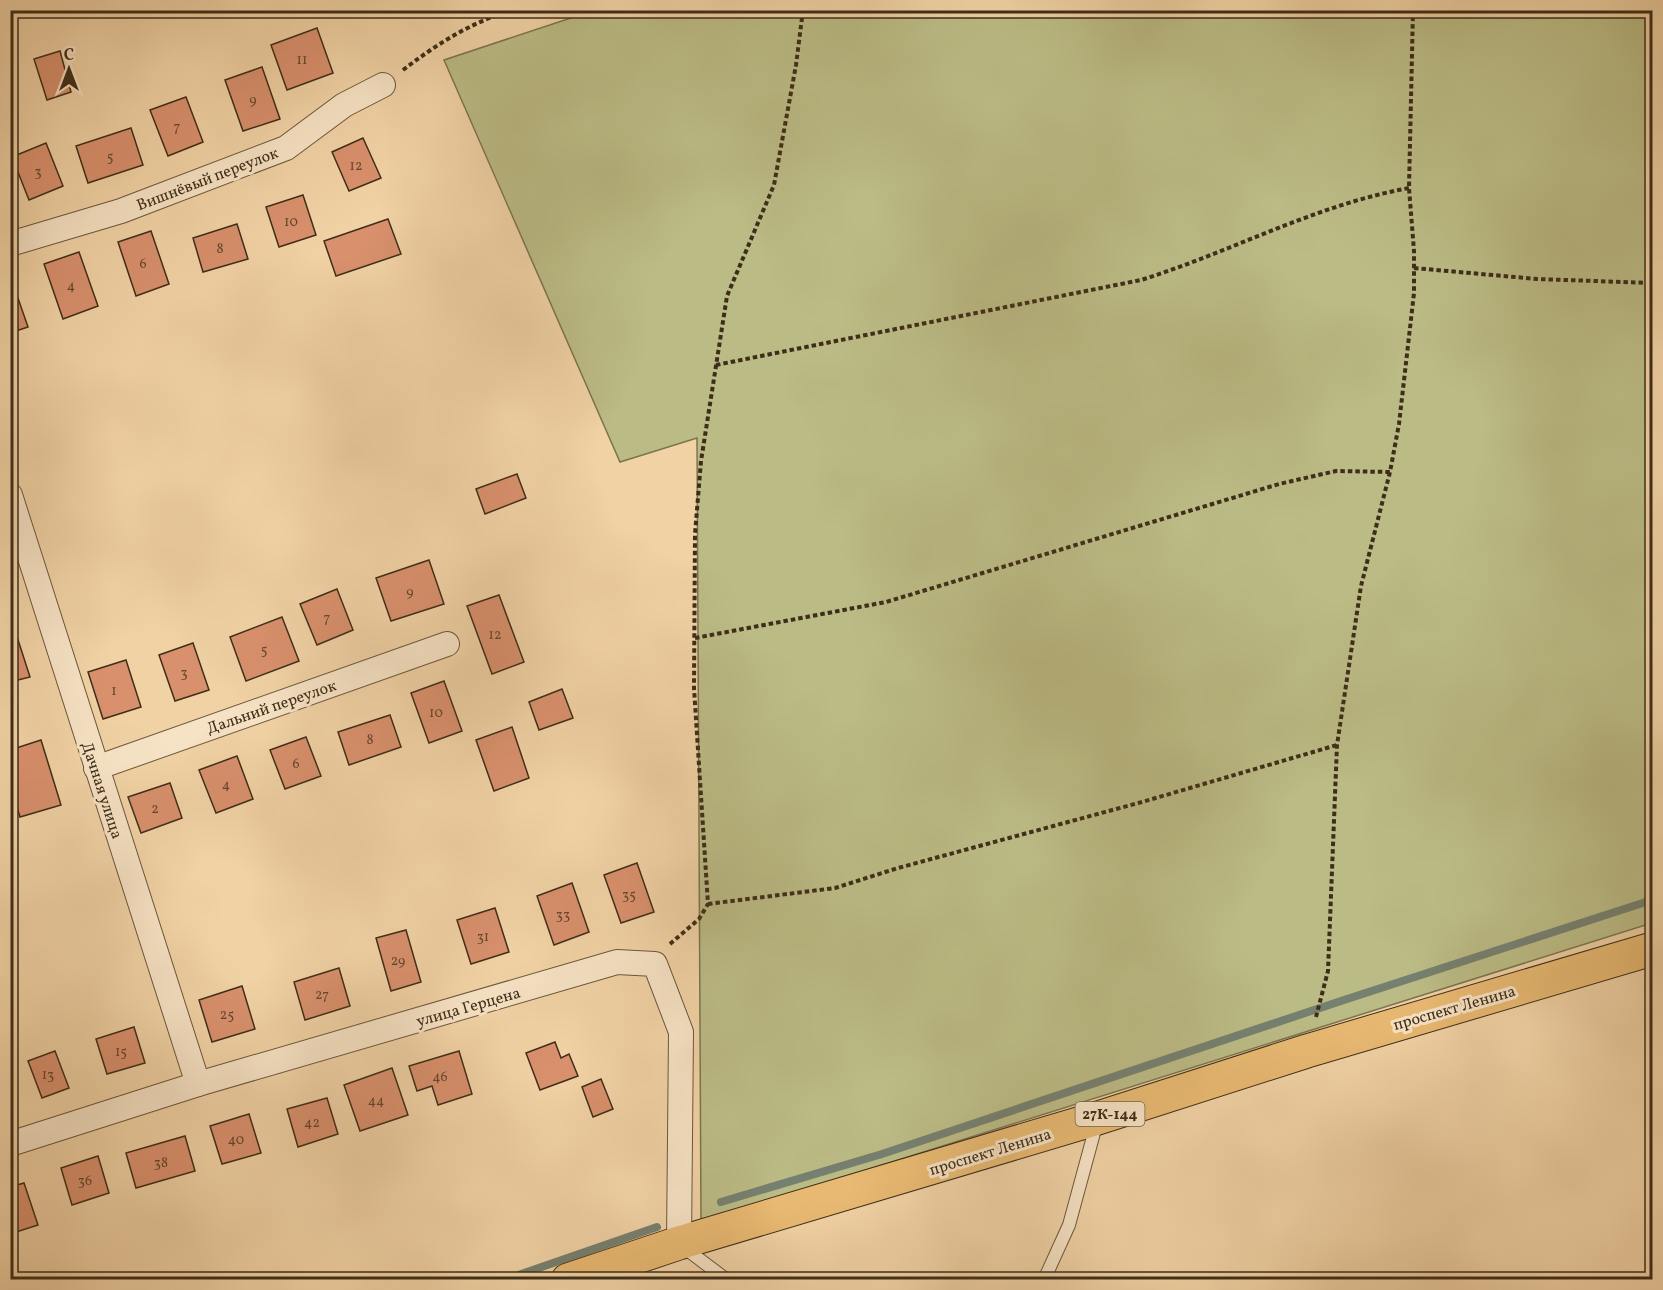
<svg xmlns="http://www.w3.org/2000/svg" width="1663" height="1290" font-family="Vollkorn,serif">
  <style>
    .green { fill: #bbbb85; stroke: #7c744f; stroke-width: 1.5 }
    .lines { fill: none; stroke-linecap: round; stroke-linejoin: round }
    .stream { stroke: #768070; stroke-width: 8 }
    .building { fill: #d9906d; stroke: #3e2e19; stroke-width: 1.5 }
    .lane-casing { stroke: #6b573c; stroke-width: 14 }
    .street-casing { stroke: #6b573c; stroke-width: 26 }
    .primary-casing { stroke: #3e2e19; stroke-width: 35 }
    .path { stroke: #3e2e19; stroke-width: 4; stroke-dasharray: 4.5 3; stroke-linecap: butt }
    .lane { stroke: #f6e2c4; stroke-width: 12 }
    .street { stroke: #f6e2c4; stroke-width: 24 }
    .primary { stroke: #e8b972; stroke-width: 33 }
    .labels { text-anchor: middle; stroke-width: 6; stroke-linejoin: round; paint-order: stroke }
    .number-label { font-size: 14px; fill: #65462e }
    .shield { fill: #f6e2c4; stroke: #75644c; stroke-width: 1.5 }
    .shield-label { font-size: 15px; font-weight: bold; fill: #3e2e19 }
    .street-label { font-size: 16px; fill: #3e2e19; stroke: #f6e2c4 }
  </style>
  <rect width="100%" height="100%" fill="#f1d2a5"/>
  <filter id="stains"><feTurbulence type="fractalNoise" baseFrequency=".00333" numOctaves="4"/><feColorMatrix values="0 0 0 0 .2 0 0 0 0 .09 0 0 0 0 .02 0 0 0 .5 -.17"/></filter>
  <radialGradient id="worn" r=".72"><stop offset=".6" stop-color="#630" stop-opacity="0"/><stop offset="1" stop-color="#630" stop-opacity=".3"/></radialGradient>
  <path class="green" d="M595 10 1652 11V923L701 1222 697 438 620 462 444 60Z"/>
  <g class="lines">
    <g class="stream">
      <path d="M721 1202 882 1154 1344 1000 1652 900"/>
      <path d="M504 1280 657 1227"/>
    </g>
  </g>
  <g class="building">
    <path d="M317 28 333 73 287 90 271 45Z"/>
    <path d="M60 51 71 92 47 100 34 59Z"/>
    <path d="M262 67 280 119 243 131 225 80Z"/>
    <path d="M186 97 203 142 168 156 150 110Z"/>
    <path d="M131 128 143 165 88 183 76 146Z"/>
    <path d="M363 138 381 178 349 191 332 152Z"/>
    <path d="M46 143 63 186 29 200 12 157Z"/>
    <path d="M303 195 316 235 279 247 266 207Z"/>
    <path d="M388 219 401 254 336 276 324 241Z"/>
    <path d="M237 224 248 259 203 272 193 238Z"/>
    <path d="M151 231 169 284 136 296 118 242Z"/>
    <path d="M79 252 98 306 63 319 44 264Z"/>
    <path d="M11 278 28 327 10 333V278Z"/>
    <path d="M517 474 526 498 485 514 476 489Z"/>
    <path d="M429 560 444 604 391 621 376 578Z"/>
    <path d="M337 589 353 630 317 645 300 604Z"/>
    <path d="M499 595 524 662 492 674 467 606Z"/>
    <path d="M10 615 30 677 10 682Z"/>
    <path d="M282 617 299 661 246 681 230 637Z"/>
    <path d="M193 643 209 690 175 701 159 655Z"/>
    <path d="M126 660 141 707 103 719 88 672Z"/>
    <path d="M444 681 462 731 429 743 411 693Z"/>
    <path d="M562 689 573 718 539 730 529 702Z"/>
    <path d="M390 715 401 747 349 765 338 732Z"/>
    <path d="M512 727 529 778 494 791 476 740Z"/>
    <path d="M306 737 321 776 285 789 270 750Z"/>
    <path d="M41 740 61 805 20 817 10 785V750Z"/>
    <path d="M237 756 253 799 216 813 199 770Z"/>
    <path d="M170 783 182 818 141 833 128 797Z"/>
    <path d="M637 863 654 912 621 923 604 875Z"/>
    <path d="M572 883 589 932 554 945 537 896Z"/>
    <path d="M495 908 509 952 471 964 457 920Z"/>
    <path d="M406 930 421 982 391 991 376 938Z"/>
    <path d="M339 968 350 1006 305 1020 294 982Z"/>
    <path d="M242 986 255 1029 212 1042 199 1000Z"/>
    <path d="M134 1027 145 1063 107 1074 96 1039Z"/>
    <path d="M555 1042 561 1058 569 1054 578 1076 540 1090 526 1053Z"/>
    <path d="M55 1051 69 1088 42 1098 28 1061Z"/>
    <path d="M459 1051 472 1094 438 1105 432 1086 417 1091 409 1066Z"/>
    <path d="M392 1068 408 1115 360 1131 344 1085Z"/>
    <path d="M601 1079 613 1109 593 1117 582 1087Z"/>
    <path d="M327 1098 338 1134 298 1147 287 1109Z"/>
    <path d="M249 1114 261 1153 222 1164 210 1126Z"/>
    <path d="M185 1136 195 1171 136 1188 126 1153Z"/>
    <path d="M98 1156 109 1193 72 1205 61 1168Z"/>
    <path d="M24 1183 38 1225 10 1234V1187Z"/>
  </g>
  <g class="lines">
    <defs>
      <g id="lane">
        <path d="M682 1246 727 1280"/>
        <path d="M1044 1280 1069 1225 1097 1122"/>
      </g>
      <g id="street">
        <path d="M10 244 121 211 286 148 344 105 383 85"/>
        <path d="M10 495 198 1084"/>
        <path d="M96 768 447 644"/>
        <path d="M10 1144 198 1084 617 962 655 964 681 1032 679 1243"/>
      </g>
      <path id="primary" d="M568 1280 679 1243 1098 1118 1307 1051 1652 949"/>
    </defs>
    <use href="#lane" class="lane-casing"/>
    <use href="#street" class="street-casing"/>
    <use href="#primary" class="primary-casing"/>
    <g class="path">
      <path d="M403 70C437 44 471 22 513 10"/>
      <path d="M1414 268 1537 279 1652 283"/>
      <path d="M716 365 1141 280C1231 252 1315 205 1409 188"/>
      <path d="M695 638 886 602 1279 484 1336 471 1390 472"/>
      <path d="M708 904 835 888 898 868 1142 802 1337 745"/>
      <path d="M670 944 699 919 708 904 694 688 695 534 701 461 727 296 774 185 796 65 803 10"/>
      <path d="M1316 1017 1328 971 1337 745 1361 586 1390 472 1399 424 1414 293V251L1409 188 1413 10"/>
    </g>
    <use href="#lane" class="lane"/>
    <use href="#street" class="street"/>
    <use href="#primary" class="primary"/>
  </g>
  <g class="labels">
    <g class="number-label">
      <text x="302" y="64">11</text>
      <text x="253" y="104">9</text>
      <text x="177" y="131">7</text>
      <text x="110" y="161">5</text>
      <text x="356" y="170">12</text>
      <text x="38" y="176">3</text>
      <text x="291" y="226">10</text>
      <text x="220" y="253">8</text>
      <text x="143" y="268">6</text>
      <text x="71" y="290">4</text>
      <text x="410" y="596">9</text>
      <text x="327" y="622">7</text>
      <text x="495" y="639">12</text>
      <text x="264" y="654">5</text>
      <text x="184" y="677">3</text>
      <text x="114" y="695">1</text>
      <text x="436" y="717">10</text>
      <text x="370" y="744">8</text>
      <text x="296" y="768">6</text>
      <text x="226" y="789">4</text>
      <text x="155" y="813">2</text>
      <text x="629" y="899">35</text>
      <text x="563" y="919">33</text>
      <text x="483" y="941">31</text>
      <text x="398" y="965">29</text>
      <text x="322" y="999">27</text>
      <text x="227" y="1019">25</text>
      <text x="121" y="1056">15</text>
      <text x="48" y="1079">13</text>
      <text x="440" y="1081">46</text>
      <text x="376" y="1105">44</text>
      <text x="312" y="1127">42</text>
      <text x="236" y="1144">40</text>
      <text x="161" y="1167">38</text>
      <text x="85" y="1185">36</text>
    </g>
    <rect class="shield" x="1075.5" y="1102" width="69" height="24" rx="4.5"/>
    <g class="shield-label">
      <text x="1110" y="1119">27К-144</text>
    </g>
    <g class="street-label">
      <text transform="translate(207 178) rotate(-21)" y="6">Вишнёвый переулок</text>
      <text transform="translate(271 706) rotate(-19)" y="6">Дальний переулок</text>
      <text transform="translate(103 790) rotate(72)" y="6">Дачная улица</text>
      <text transform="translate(468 1006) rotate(-16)" y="6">улица Герцена</text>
      <text transform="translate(1454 1007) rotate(-16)" y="6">проспект Ленина</text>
      <text transform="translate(990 1151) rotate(-17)" y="6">проспект Ленина</text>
    </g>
  </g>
  <rect width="1663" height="1290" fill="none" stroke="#f1d2a5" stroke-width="36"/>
  <rect x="12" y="12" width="1639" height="1266" fill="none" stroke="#3e2e19" stroke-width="3"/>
  <rect x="18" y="18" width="1627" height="1254" fill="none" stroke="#3e2e19" stroke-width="1.5"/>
  <g transform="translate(69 69)" stroke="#f6e2c4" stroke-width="4.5" paint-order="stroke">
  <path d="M0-4.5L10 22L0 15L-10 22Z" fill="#3e2e19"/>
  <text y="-9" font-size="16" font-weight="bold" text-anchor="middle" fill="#3e2e19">С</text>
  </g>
  <rect width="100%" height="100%" filter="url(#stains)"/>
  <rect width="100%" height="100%" fill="url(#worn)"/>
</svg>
